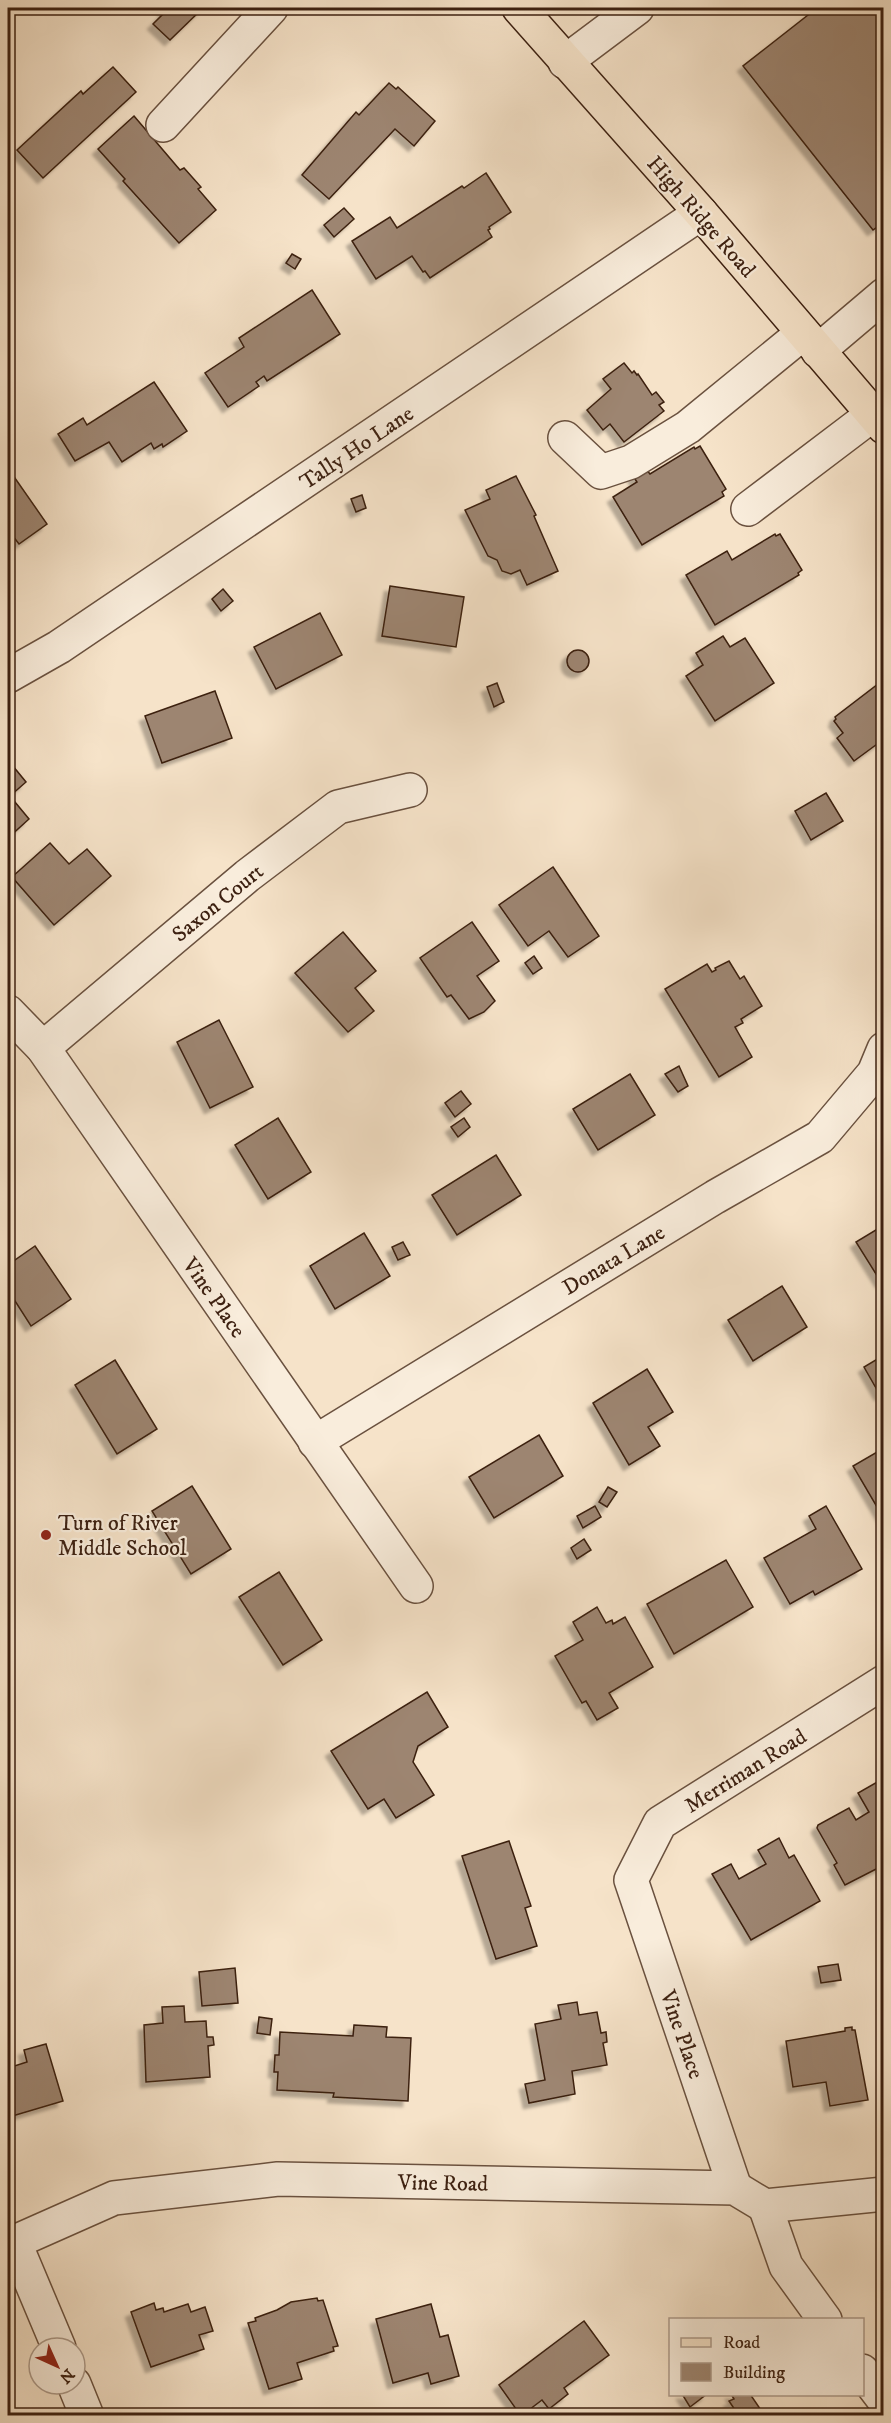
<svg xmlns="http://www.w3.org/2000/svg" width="891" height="2423" font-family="'IM FELL DW Pica',serif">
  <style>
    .building { fill: #9d8571; stroke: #3c2011; stroke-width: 1.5; filter: url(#shadow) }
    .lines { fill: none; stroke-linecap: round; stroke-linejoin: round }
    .minor-casing { stroke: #6a513f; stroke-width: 36 }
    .major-casing { stroke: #3c2011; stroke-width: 36 }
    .minor { stroke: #f9eddc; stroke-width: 33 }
    .major { stroke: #f6e3c9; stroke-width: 33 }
    .poi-dot { fill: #8f2418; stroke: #f9eddc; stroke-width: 2 }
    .labels { text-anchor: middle; stroke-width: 4.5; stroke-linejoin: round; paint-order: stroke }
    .street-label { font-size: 22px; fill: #3c2011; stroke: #f9eddc }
    .poi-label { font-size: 22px; fill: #3c2011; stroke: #f9eddc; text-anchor: start }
  </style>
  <defs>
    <filter id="shadow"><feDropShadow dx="-5.5" dy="5.5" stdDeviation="1.5" flood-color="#0004"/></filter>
  </defs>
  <rect width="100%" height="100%" fill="#f6e3c9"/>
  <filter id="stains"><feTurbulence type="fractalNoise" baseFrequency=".00333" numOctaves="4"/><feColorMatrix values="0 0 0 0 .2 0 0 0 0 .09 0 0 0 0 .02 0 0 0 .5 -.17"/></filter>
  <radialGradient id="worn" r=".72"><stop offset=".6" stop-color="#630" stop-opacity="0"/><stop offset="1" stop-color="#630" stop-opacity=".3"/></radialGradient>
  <g class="building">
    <path d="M162 8H203L170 40 153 24 166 11Z"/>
    <path d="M817 8H884V222L873 230 743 66Z"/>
    <path d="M113 67 136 92 43 178 17 150 81 91 83 94Z"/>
    <path d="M389 83 396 89 398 87 435 121 414 146 395 129 329 199 302 175 356 112 359 115Z"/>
    <path d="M134 116 180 170 184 168 201 187 198 189 216 210 179 243 123 181 125 179 98 149Z"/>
    <path d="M486 173 511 212 489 227 490 229 488 230 492 237 430 278 425 271 423 272 412 256 376 279 352 241 390 217 397 228 462 186 464 188Z"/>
    <path d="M344 208 354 219 334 237 324 225Z"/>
    <path d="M292 254 301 259 295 269 286 263Z"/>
    <path d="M312 290 340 334 267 381 264 376 256 382 259 386 228 407 205 373 244 347 239 338Z"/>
    <path d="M624 363 632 373 634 371 637 375 638 374 652 395 656 392 664 402 659 405 664 411 624 442 610 424 603 430 587 410 611 389 603 379Z"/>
    <path d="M154 382 187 431 163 447 162 444 154 449 151 443 122 462 109 442 75 461 58 434 83 418 87 425Z"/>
    <path d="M700 446 726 489 722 492 724 496 642 545 613 497 637 482 633 476 646 469 650 474 694 447 695 449Z"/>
    <path d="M10 471 47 524 19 544 9 531 8 532V473Z"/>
    <path d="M516 476 536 515 534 516 558 571 527 585 520 570 511 574 502 571 497 560 488 556 465 510 490 499 486 490Z"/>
    <path d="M362 495 366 508 356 512 351 499Z"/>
    <path d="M775 534 776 536 780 534 802 570 798 573 799 575 715 625 686 575 727 551 732 560Z"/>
    <path d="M390 586 464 597 456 647 382 636Z"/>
    <path d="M223 589 233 601 221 611 212 599Z"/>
    <path d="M320 613 342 655 276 689 254 647Z"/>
    <path d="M723 636 730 647 745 638 774 683 715 721 686 676 703 665 696 653Z"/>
    <circle cx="578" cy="661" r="11"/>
    <path d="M882 681 884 739 854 761 837 738 843 733 834 721 836 719 835 717Z"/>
    <path d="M497 683 504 702 494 707 487 687Z"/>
    <path d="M215 691 232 738 162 763 145 716Z"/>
    <path d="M8 760 26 782 10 796 29 819 8 838Z"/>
    <path d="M826 793 843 821 811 840 795 811Z"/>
    <path d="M50 843 69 864 87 849 111 876 54 925 12 877Z"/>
    <path d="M553 867 599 936 568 957 549 931 528 946 499 905Z"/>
    <path d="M472 922 499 961 477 976 495 1001 484 1012 469 1019 451 995 447 997 420 958Z"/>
    <path d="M343 932 376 971 355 988 374 1011 348 1032 295 973Z"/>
    <path d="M534 956 542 968 533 974 525 963Z"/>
    <path d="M729 961 740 979 744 976 762 1006 741 1019 743 1023 735 1027 752 1057 719 1077 665 989 707 964 712 972 716 970 715 968Z"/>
    <path d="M219 1020 253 1087 210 1108 177 1042Z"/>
    <path d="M679 1066 688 1086 678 1092 665 1074Z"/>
    <path d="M630 1074 655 1115 598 1150 573 1109Z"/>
    <path d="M461 1091 471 1104 455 1117 445 1103Z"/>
    <path d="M278 1118 311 1172 268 1199 235 1145Z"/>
    <path d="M464 1118 470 1127 458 1137 451 1127Z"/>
    <path d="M496 1155 521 1195 457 1235 432 1195Z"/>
    <path d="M884 1225V1281L881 1282 856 1242Z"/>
    <path d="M364 1233 390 1276 335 1309 310 1266Z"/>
    <path d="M403 1242 410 1255 398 1260 392 1247Z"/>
    <path d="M35 1246 71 1299 31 1326 8 1290V1265Z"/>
    <path d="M782 1286 807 1327 753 1361 728 1320Z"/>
    <path d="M884 1355V1393L880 1395 864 1367Z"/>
    <path d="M115 1360 157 1429 117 1454 75 1385Z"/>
    <path d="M647 1369 673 1412 648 1427 660 1446 629 1465 593 1403Z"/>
    <path d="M539 1435 563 1476 494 1518 469 1477Z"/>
    <path d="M884 1448V1519L853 1466Z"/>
    <path d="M192 1486 231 1549 191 1574 152 1511Z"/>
    <path d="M608 1487 617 1492 607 1507 599 1502Z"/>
    <path d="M595 1506 601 1517 583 1528 577 1516Z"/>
    <path d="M826 1506 862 1569 815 1595 813 1591 790 1604 764 1558 816 1529 809 1516Z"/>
    <path d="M584 1539 591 1550 577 1559 571 1548Z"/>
    <path d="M726 1560 753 1607 674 1654 647 1604Z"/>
    <path d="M279 1572 322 1640 283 1665 239 1597Z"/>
    <path d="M597 1607 606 1623 612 1620 613 1624 625 1617 653 1667 609 1693 618 1708 597 1720 586 1701 582 1703 555 1656 583 1640 573 1622Z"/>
    <path d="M427 1692 448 1727 418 1746 413 1762 434 1795 396 1818 384 1799 368 1809 331 1751Z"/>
    <path d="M879 1781 884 1789V1865L845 1885 834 1865 837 1863 817 1828 818 1825 849 1808 856 1820 869 1812 858 1793Z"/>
    <path d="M779 1838 789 1858 794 1855 820 1901 751 1940 712 1874 731 1864 739 1879 766 1864 758 1850Z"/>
    <path d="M509 1841 531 1906 525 1908 537 1946 496 1959 462 1856Z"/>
    <path d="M838 1964 841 1980 821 1983 818 1967Z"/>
    <path d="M235 1968 238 2003 202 2006 199 1972Z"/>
    <path d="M577 2002 579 2015 597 2012 601 2033 606 2032 607 2042 603 2043 607 2065 572 2071 575 2094 529 2103 525 2084 545 2080 535 2024 561 2019 558 2005Z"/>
    <path d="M184 2006 185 2022 206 2021 207 2037H213L214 2045 208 2046 210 2077 146 2082 144 2025 163 2023 162 2007Z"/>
    <path d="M259 2017 272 2019 270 2035 257 2033Z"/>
    <path d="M354 2025 387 2027 386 2037 411 2038 408 2101 333 2097 334 2093 277 2090 278 2072H274L275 2055H279L280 2032 353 2036Z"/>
    <path d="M852 2027V2030H855L868 2100 830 2106 826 2082 793 2087 786 2041 845 2031V2028Z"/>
    <path d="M46 2044 63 2101 9 2117 8 2068 27 2062 24 2050Z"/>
    <path d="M317 2298 318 2301 323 2300 338 2346 333 2347 334 2351 297 2363 302 2379 269 2389 248 2323 256 2321 255 2318 277 2310 291 2302Z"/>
    <path d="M154 2303 156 2310 163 2308 164 2312 188 2304 191 2312 205 2307 213 2331 199 2335 204 2349 151 2367 131 2312Z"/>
    <path d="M431 2304 440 2337 448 2335 459 2376 431 2384 428 2373 393 2383 376 2319Z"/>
    <path d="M584 2321 609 2355 564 2388 568 2394 549 2409 542 2400 521 2416 499 2385Z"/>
    <path d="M682 2394H707L690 2407Z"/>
    <path d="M731 2394H750L765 2416H739L729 2401 734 2399Z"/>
  </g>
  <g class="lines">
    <defs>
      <g id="minor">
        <path d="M565 62 637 8"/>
        <path d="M163 125 271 8"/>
        <path d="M818 351 884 295"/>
        <path d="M565 438 601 472 631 462 688 427 803 333"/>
        <path d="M748 509 872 415"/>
        <path d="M8 676 59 647 701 213"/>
        <path d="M8 1012 43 1048 416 1586"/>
        <path d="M43 1048 247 876 338 807 410 790"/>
        <path d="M315 1442 715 1197 820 1137 874 1073 884 1049"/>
        <path d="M735 2188 631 1880 660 1823 884 1682"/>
        <path d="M765 2206 786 2266 825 2320"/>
        <path d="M14 2241 59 2348"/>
        <path d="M8 2245 114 2198 278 2179 735 2188 765 2206 884 2194"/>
        <path d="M862 2371 884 2400"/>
        <path d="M74 2384 87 2416"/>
      </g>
      <path id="major" d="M519 8 701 213 884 427"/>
    </defs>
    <use href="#minor" class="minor-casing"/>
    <use href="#major" class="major-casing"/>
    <use href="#minor" class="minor"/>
    <use href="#major" class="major"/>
  </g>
  <circle class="poi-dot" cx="46" cy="1535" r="6"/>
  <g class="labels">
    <g class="street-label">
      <text transform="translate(702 216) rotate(49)" y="8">High Ridge Road</text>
      <text transform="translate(356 447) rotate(-34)" y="8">Tally Ho Lane</text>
      <text transform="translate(217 902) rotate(-39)" y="8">Saxon Court</text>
      <text transform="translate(613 1259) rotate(-31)" y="8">Donata Lane</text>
      <text transform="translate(215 1297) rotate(55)" y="8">Vine Place</text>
      <text transform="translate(745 1770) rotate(-32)" y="8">Merriman Road</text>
      <text transform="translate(683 2034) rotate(71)" y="8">Vine Place</text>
      <text transform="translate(443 2182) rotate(1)" y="8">Vine Road</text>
    </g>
    <g class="poi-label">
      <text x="58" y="1530">Turn of River<tspan x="58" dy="25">Middle School</tspan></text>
    </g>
  </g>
  <rect width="891" height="2423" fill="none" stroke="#f6e3c9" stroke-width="30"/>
  <rect x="9" y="9" width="873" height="2405" fill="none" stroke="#3c2011" stroke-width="3"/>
  <rect x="15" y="15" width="861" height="2393" fill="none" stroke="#3c2011" stroke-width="1.5"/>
  <rect x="669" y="2318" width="195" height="78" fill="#f9eddc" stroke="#ad9b8b" stroke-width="1.5"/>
  <rect x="681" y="2338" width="30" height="9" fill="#f6e3c9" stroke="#ad9b8b" stroke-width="1.5"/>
  <text x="723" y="2348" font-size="18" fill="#3c2011">Road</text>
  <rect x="681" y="2363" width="30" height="18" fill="#9d8571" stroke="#ad9b8b" stroke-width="1.5"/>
  <text x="723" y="2378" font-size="18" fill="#3c2011">Building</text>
  <g transform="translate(57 2366) rotate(135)"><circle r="28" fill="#f9eddc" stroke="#ad9b8b" stroke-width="1.5"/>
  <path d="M0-4.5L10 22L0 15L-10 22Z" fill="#8f2418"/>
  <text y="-9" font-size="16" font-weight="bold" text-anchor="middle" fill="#3c2011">N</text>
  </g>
  <rect width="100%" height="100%" filter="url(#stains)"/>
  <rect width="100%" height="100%" fill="url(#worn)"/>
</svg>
